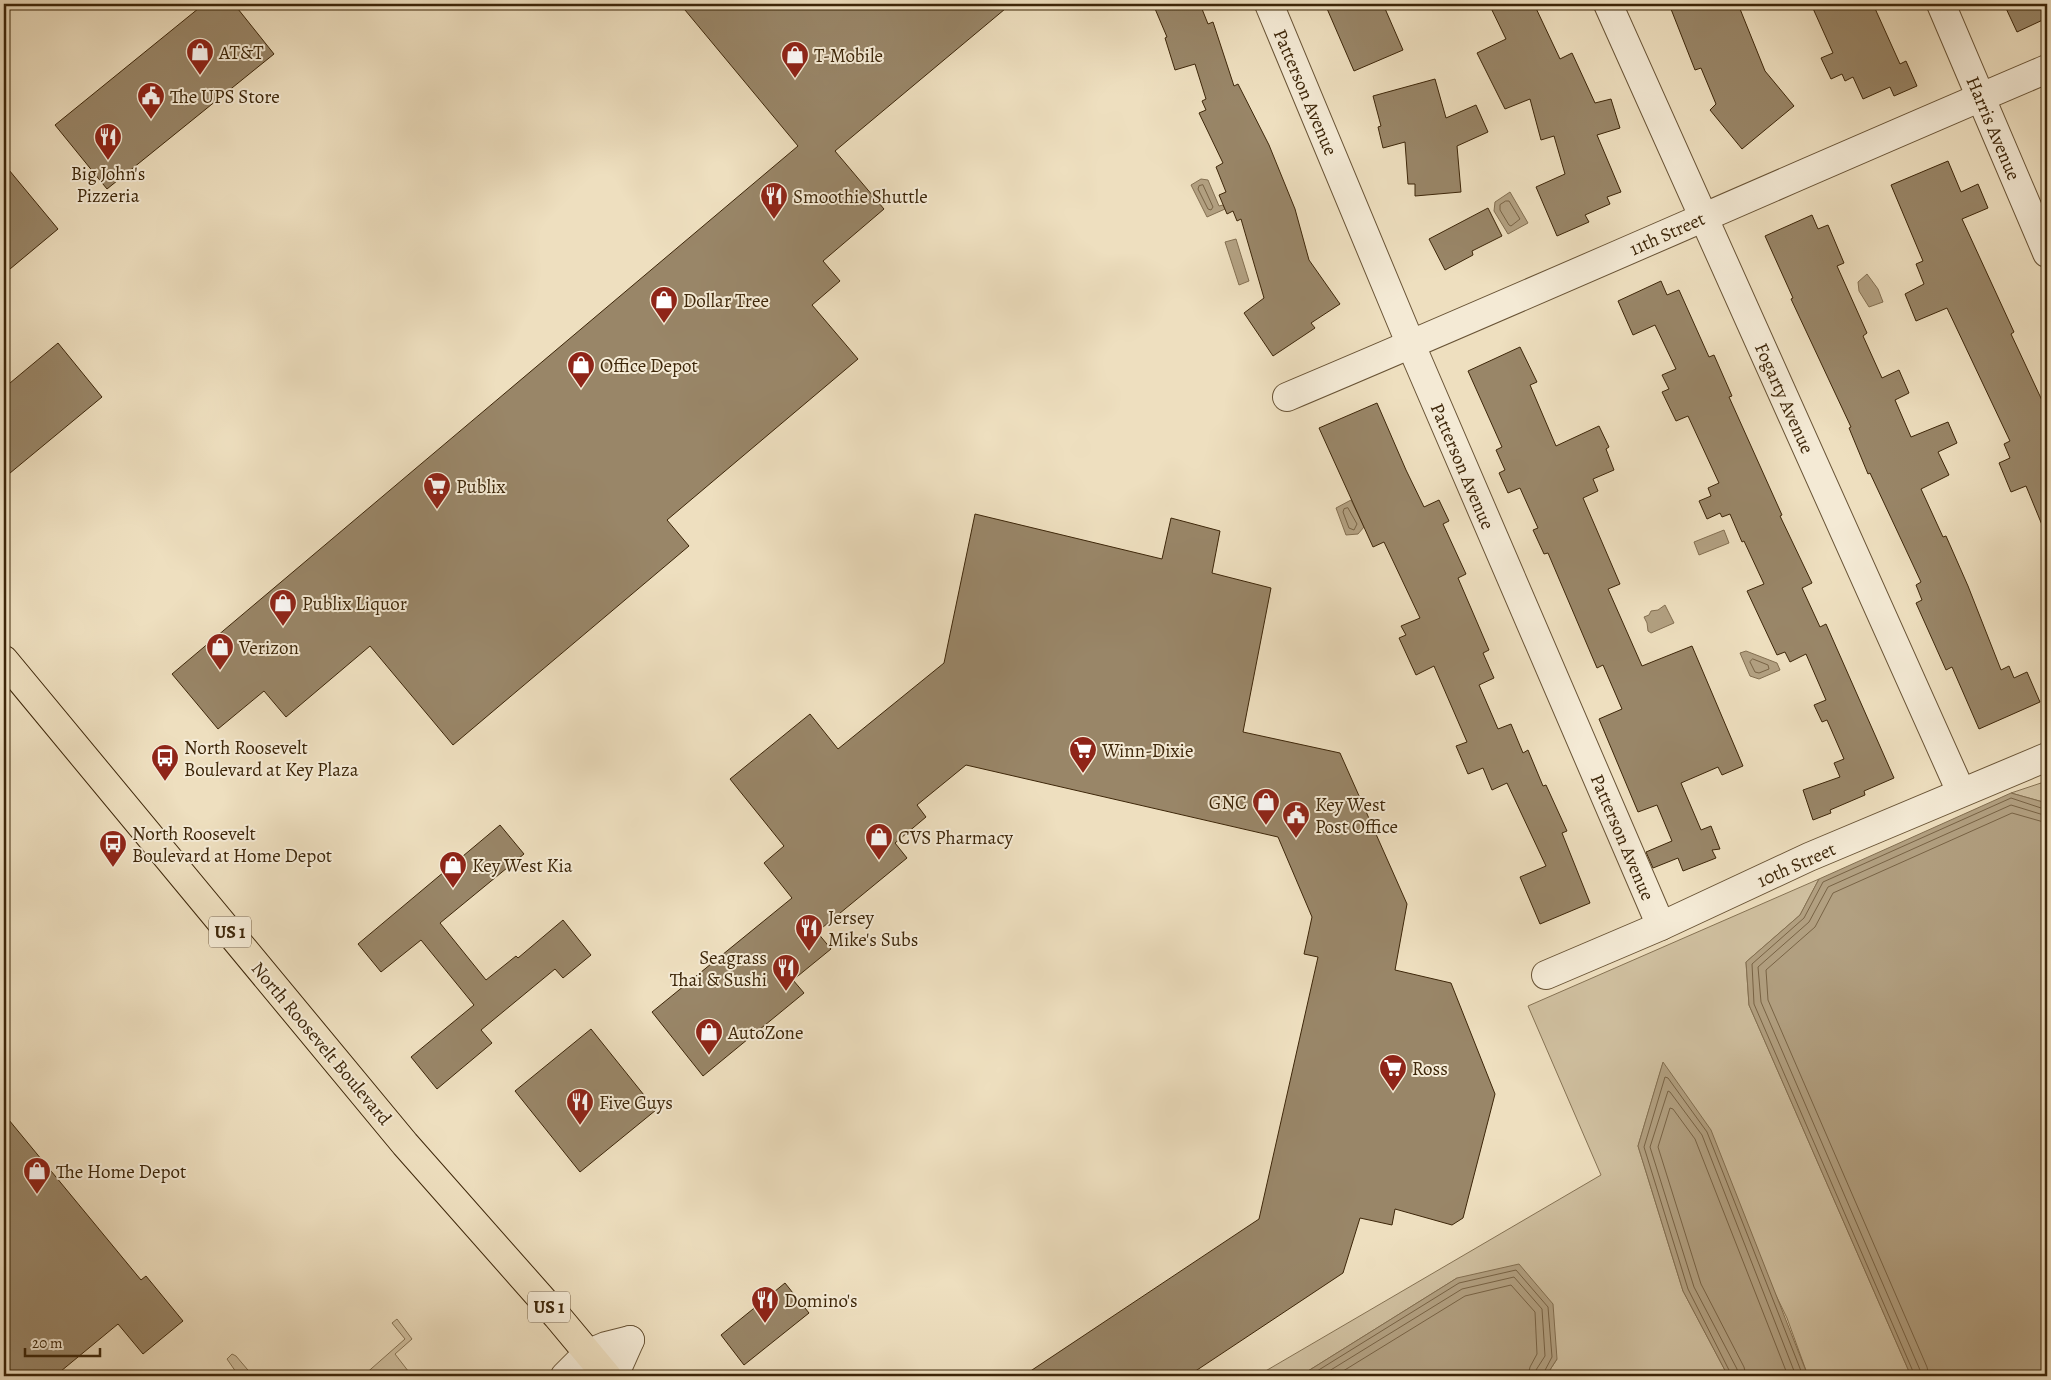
<svg xmlns="http://www.w3.org/2000/svg" width="2051" height="1380" font-family="Alegreya,serif">
  <style>
    .green { fill: #d0c0a0; stroke: #867354 }
    .water { fill: #b2a081; stroke: #836f51 }
    .lines { fill: none; stroke-linecap: round; stroke-linejoin: round }
    .shore { stroke: #786345; stroke-width: 1 }
    .building { fill: #998668; stroke: #3d2609 }
    .minor-casing { stroke: #695436; stroke-width: 30 }
    .primary-casing { stroke: #3d2609; stroke-width: 30 }
    .minor { stroke: #f4ead5; stroke-width: 28 }
    .primary { stroke: #eedfbf; stroke-width: 28 }
    .labels { text-anchor: middle; stroke-width: 4; stroke-linejoin: round; paint-order: stroke }
    .shield { fill: #f4ead5; stroke: #746146; stroke-width: 1 }
    .shield-label { font-size: 18px; font-weight: bold; fill: #3d2609 }
    .poi-label { font-size: 19px; fill: #3d2609; stroke: #f4ead5; text-anchor: start }
    .street-label { font-size: 19px; fill: #3d2609; stroke: #f4ead5 }
  </style>
  <rect width="100%" height="100%" fill="#eedfbf"/>
  <filter id="stains"><feTurbulence type="fractalNoise" baseFrequency=".004" numOctaves="4"/><feColorMatrix values="0 0 0 0 .2 0 0 0 0 .09 0 0 0 0 .02 0 0 0 .5 -.17"/></filter>
  <radialGradient id="worn" r=".72"><stop offset=".6" stop-color="#630" stop-opacity="0"/><stop offset="1" stop-color="#630" stop-opacity=".3"/></radialGradient>
  <g class="green">
    <path d="M2047 781V806L2043 802 2011 793Z"/>
    <path d="M1819 879 1800 915 1746 962 1749 1005 1911 1376H1808L1787 1318 1663 1063 1638 1146 1683 1291 1728 1376H1546L1557 1359 1457 1278 1300 1376H1257L1601 1175 1528 1006Z"/>
    <path d="M397 1319 412 1339 395 1354 412 1376H363L405 1339 392 1323Z"/>
    <path d="M232 1354 236 1356 253 1376H231L236 1372 227 1359Z"/>
  </g>
  <g class="water">
    <path d="M1201 179 1208 180 1219 206 1223 205 1225 209 1207 217 1191 185Z"/>
    <path d="M1510 192 1528 223 1508 234 1494 211 1495 202Z"/>
    <path d="M1236 239 1249 281 1239 285 1225 242Z"/>
    <path d="M1867 274 1878 289 1883 302 1869 307 1859 291 1858 282Z"/>
    <path d="M1351 500 1364 527 1358 534 1346 535 1336 508Z"/>
    <path d="M1724 530 1729 543 1699 555 1694 542Z"/>
    <path d="M1665 605 1674 623 1651 633 1648 631 1647 623 1644 617 1649 615 1651 611 1658 610Z"/>
    <path d="M1746 651 1777 663 1780 670 1759 679 1750 676 1740 653Z"/>
    <path d="M2011 793 2043 802 2047 806V1376H1911L1749 1005 1746 962 1800 915 1819 879Z"/>
    <path d="M1663 1062 1711 1130 1808 1376H1728L1683 1291 1638 1146Z"/>
    <path d="M1519 1264 1553 1304 1557 1359 1546 1376H1300L1457 1278Z"/>
  </g>
  <g class="lines">
    <g class="shore">
      <path d="M1203 185 1213 207 1211 210 1208 209 1198 189 1199 186Z"/>
      <path d="M1506 201H1509L1520 219 1511 226 1509 225 1500 210V205Z"/>
      <path d="M1348 508 1357 524 1354 530 1349 528 1343 512 1344 509Z"/>
      <path d="M1753 659 1768 665 1769 669 1759 673 1755 672 1750 662Z"/>
      <path d="M1309 1376 1459 1283 1516 1270 1548 1307 1552 1357 1542 1376"/>
      <path d="M1321 1376 1462 1289 1514 1277 1542 1309 1545 1356 1536 1370 1535 1376"/>
      <path d="M1335 1376 1465 1296 1511 1285 1535 1312 1537 1354 1530 1367 1528 1376"/>
      <path d="M1732 1376 1688 1289 1644 1147 1665 1077 1668 1078 1707 1132 1803 1376"/>
      <path d="M1738 1376 1737 1369 1694 1287 1650 1147 1668 1091 1670 1092 1702 1135 1796 1376"/>
      <path d="M1746 1376 1744 1367 1701 1284 1658 1147 1670 1108 1673 1109 1695 1139 1788 1376"/>
      <path d="M1915 1376 1754 1004 1752 964 1804 918 1823 882 2011 798 2047 810"/>
      <path d="M1921 1376 1920 1370 1761 1002 1758 967 1809 922 1828 887 2011 805 2047 816"/>
      <path d="M1929 1376 1927 1367 1768 1000 1766 970 1815 927 1833 893 2012 813 2047 823"/>
    </g>
  </g>
  <g class="building">
    <path d="M204 4H234L274 54 107 189 55 125Z"/>
    <path d="M680 4H1011L835 151 884 209 823 261 840 281 812 305 858 359 667 520 689 546 453 745 370 646 286 717 264 691 218 729 172 674 798 146Z"/>
    <path d="M1153 4H1200L1208 24 1213 22 1234 86 1238 84 1269 145 1295 209 1309 260 1340 304 1311 323 1315 328 1273 356 1244 313 1264 298 1241 219 1237 221 1233 211 1227 214 1219 195 1226 192 1216 167 1223 163 1199 113 1206 110 1202 101 1206 99 1195 64 1175 70 1165 38 1167 37Z"/>
    <path d="M1325 4H1383L1403 50 1354 71Z"/>
    <path d="M1489 4H1534L1560 59 1572 53 1595 103 1611 99 1620 128 1597 135 1621 192 1607 197 1610 204 1585 215 1589 222 1557 236 1536 187 1565 174 1554 136 1541 140 1530 99 1505 109 1477 53 1506 39Z"/>
    <path d="M1669 4H1738L1765 71 1794 106 1742 149 1710 110 1716 104 1701 68 1695 70Z"/>
    <path d="M1811 4H1873L1900 64 1906 61 1917 86 1894 96 1890 87 1863 99 1853 77 1845 81 1842 74 1831 79 1821 58 1833 53Z"/>
    <path d="M2004 4H2047V18L2017 32Z"/>
    <path d="M1435 79 1446 118 1476 105 1488 132 1457 146 1461 192 1415 196V184H1408L1405 142 1383 148 1378 127 1381 126 1373 96Z"/>
    <path d="M1948 161 1961 192 1978 184 1988 208 1962 219 2014 332 2011 334 2047 411V537L2026 486 2011 492 1999 463 2010 458 2004 444 2010 441 1947 308 1916 321 1905 294 1924 284 1916 264 1923 261 1891 185Z"/>
    <path d="M4 164 58 229 4 274Z"/>
    <path d="M1488 208 1502 236 1472 251 1473 255 1445 270 1429 239Z"/>
    <path d="M1812 215 1818 229 1828 225 1844 263 1837 266 1867 333 1863 336 1882 378 1899 370 1909 393 1895 400 1911 437 1948 422 1957 443 1938 452 1949 475 1921 489 1943 537 1946 536 1968 586 2001 670 2009 666 2014 678 2027 672 2040 702 1979 729 1952 667 1946 670 1916 603 1922 600 1916 585 1921 582 1870 473 1868 474 1849 428 1851 427 1791 299 1793 298 1765 236Z"/>
    <path d="M1661 281 1667 295 1679 290 1709 357 1714 355 1732 396 1729 397 1782 515 1780 516 1812 583 1802 588 1820 627 1826 624 1894 778 1864 791 1865 795 1830 810 1831 813 1813 820 1803 790 1840 777 1834 763 1844 759 1827 720 1822 722 1814 705 1826 700 1806 654 1790 662 1785 652 1777 655 1747 591 1764 584 1744 541 1742 542 1730 514 1722 517 1720 513 1707 519 1699 501 1711 496 1708 488 1719 483 1688 416 1676 421 1662 392 1669 389 1662 375 1676 369 1655 325 1633 335 1618 301Z"/>
    <path d="M58 343 102 397 4 478V388Z"/>
    <path d="M1520 347 1537 382 1530 385 1556 446 1599 426 1609 447 1606 449 1614 470 1593 479 1598 491 1583 498 1620 584 1608 589 1642 666 1692 646 1743 766 1722 775 1718 767 1681 783 1701 830 1711 826 1720 849 1712 850 1716 858 1683 871 1678 858 1653 868 1646 852 1672 841 1657 805 1638 812 1599 719 1622 709 1603 665 1597 668 1548 553 1544 554 1533 530 1538 528 1520 488 1508 493 1499 473 1505 470 1496 450 1502 447 1468 371Z"/>
    <path d="M1377 403 1406 470 1424 507 1439 500 1449 521 1443 524 1466 574 1458 578 1489 650 1483 653 1494 678 1479 685 1498 729 1511 724 1523 753 1528 750 1543 786 1546 785 1567 831 1562 833 1590 903 1540 924 1520 877 1546 866 1507 783 1492 790 1483 768 1468 774 1456 746 1467 742 1434 666 1416 675 1399 638 1406 635 1401 626 1420 618 1384 542 1373 547 1319 428Z"/>
    <path d="M975 514 1162 559 1171 518 1220 531 1212 573 1271 588 1243 732 1340 753 1407 904 1395 970 1451 983 1495 1094 1463 1218 1452 1225 1395 1209 1392 1225 1360 1218 1343 1273 1188 1376H1023L1259 1219 1318 957 1304 954 1312 917 1278 837 966 765 917 805 926 817 895 843 907 858 817 932 831 949 793 980 804 993 703 1076 652 1012 792 898 764 863 784 846 730 779 810 714 838 749 944 663Z"/>
    <path d="M500 825 524 854 440 923 486 980 516 956 518 958 563 920 591 955 563 978 555 969 481 1030 492 1043 437 1089 411 1057 474 1005 421 940 381 972 358 944Z"/>
    <path d="M591 1029 656 1110 580 1172 515 1091Z"/>
    <path d="M4 1114 141 1280 146 1276 183 1321 143 1354 118 1324 55 1376H4Z"/>
    <path d="M785 1283 809 1313 744 1365 721 1335Z"/>
  </g>
  <g class="lines">
    <defs>
      <g id="minor">
        <path d="M1269 4 1411 345 1661 926"/>
        <path d="M1608 4 1961 792"/>
        <path d="M1941 4 2047 253"/>
        <path d="M1287 397C1541 290 1793 177 2047 69"/>
        <path d="M1546 975 1661 926 1809 857 2047 757"/>
        <path d="M565 1376 587 1354 606 1346 630 1340"/>
        <path d="M614 1376 630 1340"/>
      </g>
      <path id="primary" d="M4 660 405 1144 557 1316 607 1376"/>
    </defs>
    <use href="#minor" class="minor-casing"/>
    <use href="#primary" class="primary-casing"/>
    <use href="#minor" class="minor"/>
    <use href="#primary" class="primary"/>
  </g>
  <defs>
    <symbol id="shop-pin" viewBox="-11 -11 22 30"><path d="M0 17L-7.5 6A9.5 9.5 0 1 1 7.5 6Z" fill="#8f2418" stroke="#f4ead5"/><path d="M-5-2.5h2.3a2.7 3.5 0 0 1 5.4 0H5L5.5 6h-11ZM-1.5-2.5h3a1.5 2.3 0 0 0-3 0Z" fill="#fff"/></symbol>
    <symbol id="civic-pin" viewBox="-11 -11 22 30"><path d="M0 17L-7.5 6A9.5 9.5 0 1 1 7.5 6Z" fill="#8f2418" stroke="#f4ead5"/><path d="M-.6-6.5H3V-4.5H.6V-3L4-1V1h2V6H-6V1h2V-1L-.6-3ZM-1.2 2.5V6h2.4V2.5Z" fill="#fff"/></symbol>
    <symbol id="restaurant-pin" viewBox="-11 -11 22 30"><path d="M0 17L-7.5 6A9.5 9.5 0 1 1 7.5 6Z" fill="#8f2418" stroke="#f4ead5"/><path d="M-5-6h1v4h1v-4h1v4h1v-4h1v5L-1.5 .5V6h-2V.5L-5-1ZM5-6V6H3V1.5H1.5Q1.5-4 5-6Z" fill="#fff"/></symbol>
    <symbol id="supermarket-pin" viewBox="-11 -11 22 30"><path d="M0 17L-7.5 6A9.5 9.5 0 1 1 7.5 6Z" fill="#8f2418" stroke="#f4ead5"/><path d="M-6-5.5h2.5l.6 2H6L4.5 2H-2.5L-4.4-4H-6ZM-1.5 3.2a1.3 1.3 0 1 0 .1 0ZM3 3.2a1.3 1.3 0 1 0 .1 0Z" fill="#fff"/></symbol>
    <symbol id="bus-pin" viewBox="-11 -11 22 30"><path d="M0 17L-7.5 6A9.5 9.5 0 1 1 7.5 6Z" fill="#8f2418" stroke="#f4ead5"/><path d="M-5-6H5V4H4V6H2V4H-2V6H-4V4H-5ZM-3.5-4V0h7V-4ZM-3.5 1.2v1.5H-2V1.2ZM2 1.2v1.5H3.5V1.2Z" fill="#fff"/></symbol>
  </defs>
  <g fill-rule="evenodd">
    <use href="#shop-pin" x="184" y="36" width="32" height="43"/>
    <use href="#shop-pin" x="779" y="39" width="32" height="43"/>
    <use href="#civic-pin" x="135" y="80" width="32" height="43"/>
    <use href="#restaurant-pin" x="92" y="121" width="32" height="43"/>
    <use href="#restaurant-pin" x="758" y="180" width="32" height="43"/>
    <use href="#shop-pin" x="648" y="284" width="32" height="43"/>
    <use href="#shop-pin" x="565" y="349" width="32" height="43"/>
    <use href="#supermarket-pin" x="421" y="470" width="32" height="43"/>
    <use href="#shop-pin" x="267" y="587" width="32" height="43"/>
    <use href="#shop-pin" x="204" y="631" width="32" height="43"/>
    <use href="#supermarket-pin" x="1067" y="734" width="32" height="43"/>
    <use href="#bus-pin" x="149" y="742" width="32" height="43"/>
    <use href="#shop-pin" x="1250" y="786" width="32" height="43"/>
    <use href="#civic-pin" x="1280" y="799" width="32" height="43"/>
    <use href="#shop-pin" x="863" y="821" width="32" height="43"/>
    <use href="#bus-pin" x="97" y="828" width="32" height="43"/>
    <use href="#shop-pin" x="437" y="849" width="32" height="43"/>
    <use href="#restaurant-pin" x="793" y="912" width="32" height="43"/>
    <use href="#restaurant-pin" x="770" y="952" width="32" height="43"/>
    <use href="#shop-pin" x="693" y="1016" width="32" height="43"/>
    <use href="#supermarket-pin" x="1377" y="1052" width="32" height="43"/>
    <use href="#restaurant-pin" x="564" y="1086" width="32" height="43"/>
    <use href="#shop-pin" x="21" y="1155" width="32" height="43"/>
    <use href="#restaurant-pin" x="749" y="1284" width="32" height="43"/>
  </g>
  <g class="labels">
    <g class="shield">
      <rect x="209" y="916.5" width="42" height="31" rx="4"/>
      <rect x="528" y="1291.5" width="42" height="31" rx="4"/>
    </g>
    <g class="shield-label">
      <text x="230" y="938">US 1</text>
      <text x="549" y="1313">US 1</text>
    </g>
    <g class="poi-label">
      <text x="219" y="59">AT&amp;T</text>
      <text x="814" y="62">T-Mobile</text>
      <text x="170" y="103">The UPS Store</text>
      <text x="108" y="180" text-anchor="middle">Big John's<tspan x="108" dy="22">Pizzeria</tspan></text>
      <text x="793" y="203">Smoothie Shuttle</text>
      <text x="683" y="307">Dollar Tree</text>
      <text x="600" y="372">Office Depot</text>
      <text x="456" y="493">Publix</text>
      <text x="302" y="610">Publix Liquor</text>
      <text x="239" y="654">Verizon</text>
      <text x="184" y="754">North Roosevelt<tspan x="184" dy="22">Boulevard at Key Plaza</tspan></text>
      <text x="1102" y="757">Winn-Dixie</text>
      <text x="1247" y="809" text-anchor="end">GNC</text>
      <text x="1315" y="811">Key West<tspan x="1315" dy="22">Post Office</tspan></text>
      <text x="132" y="840">North Roosevelt<tspan x="132" dy="22">Boulevard at Home Depot</tspan></text>
      <text x="898" y="844">CVS Pharmacy</text>
      <text x="472" y="872">Key West Kia</text>
      <text x="828" y="924">Jersey<tspan x="828" dy="22">Mike's Subs</tspan></text>
      <text x="767" y="964" text-anchor="end">Seagrass<tspan x="767" dy="22">Thai &amp; Sushi</tspan></text>
      <text x="728" y="1039">AutoZone</text>
      <text x="1412" y="1075">Ross</text>
      <text x="599" y="1109">Five Guys</text>
      <text x="56" y="1178">The Home Depot</text>
      <text x="784" y="1307">Domino's</text>
    </g>
    <g class="street-label">
      <text transform="translate(1306 92) rotate(67)" y="7">Patterson Avenue</text>
      <text transform="translate(1994 128) rotate(67)" y="7">Harris Avenue</text>
      <text transform="translate(1667 233) rotate(-24)" y="7">11th Street</text>
      <text transform="translate(1785 398) rotate(66)" y="7">Fogarty Avenue</text>
      <text transform="translate(1463 466) rotate(67)" y="7">Patterson Avenue</text>
      <text transform="translate(1623 837) rotate(67)" y="7">Patterson Avenue</text>
      <text transform="translate(1796 864) rotate(-24)" y="7">10th Street</text>
      <text transform="translate(322 1043) rotate(50)" y="7">North Roosevelt Boulevard</text>
    </g>
  </g>
  <rect width="2051" height="1380" fill="none" stroke="#eedfbf" stroke-width="20"/>
  <rect x="5" y="5" width="2041" height="1370" fill="none" stroke="#3d2609" stroke-width="2.5"/>
  <rect x="10" y="10" width="2031" height="1360" fill="none" stroke="#3d2609"/>
  <path d="M25 1348v8h75v-8" fill="none" stroke="#3d2609" stroke-width="2.5"/>
  <text x="32" y="1348" font-size="15" fill="#3d2609" stroke="#f4ead5" stroke-width="4" paint-order="stroke">20 m</text>
  <rect width="100%" height="100%" filter="url(#stains)"/>
  <rect width="100%" height="100%" fill="url(#worn)"/>
</svg>
